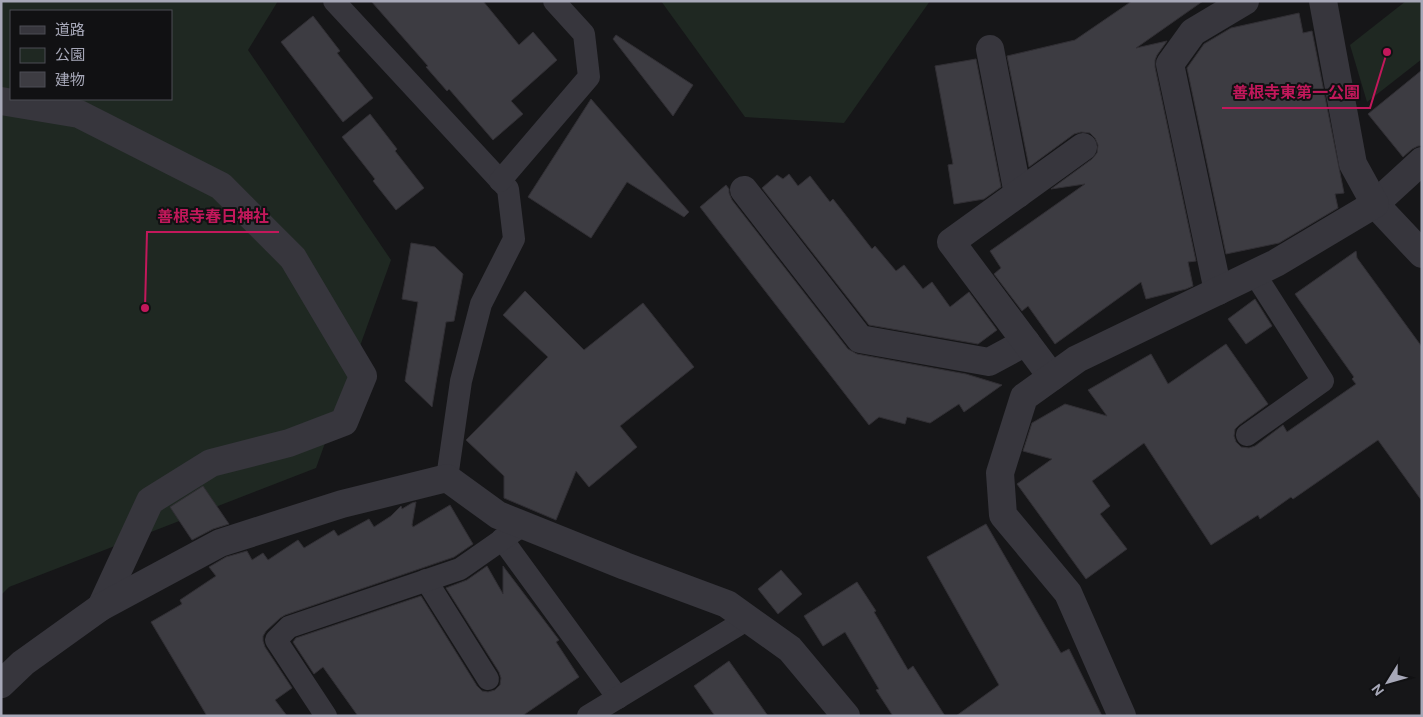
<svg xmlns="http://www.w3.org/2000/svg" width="1423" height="717" font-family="'DM Sans','Noto Sans JP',sans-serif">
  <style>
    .green { fill: #1f2822; fill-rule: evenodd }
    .building { fill: #3d3c42; stroke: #312f34 }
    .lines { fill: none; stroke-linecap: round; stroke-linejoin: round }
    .lane { stroke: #37363d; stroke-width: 22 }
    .street { stroke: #37363d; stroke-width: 28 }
    .leader { fill: none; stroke: #c2185b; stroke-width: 2 }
    .callout-dot { fill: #c2185b; stroke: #111113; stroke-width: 2 }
    .callout-label { font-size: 16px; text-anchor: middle; font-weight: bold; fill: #c2185b; stroke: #111113; stroke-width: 4; stroke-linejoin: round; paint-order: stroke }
  </style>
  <rect width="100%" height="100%" fill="#161618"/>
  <g class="green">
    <path d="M1 1H278L248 50 391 260 316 468 9 587 1 595ZM11 11H171V99H11Z"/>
    <path d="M661 1H930L844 123 745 117Z"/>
    <path d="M1406 1H1422V59L1367 102 1350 45Z"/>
  </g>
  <g class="building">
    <path d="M371 1H483L519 45 533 32 557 60 511 101 523 114 493 140 449 89 447 91 426 67 428 66Z"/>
    <path d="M1132 1H1203L1136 48 1167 41 1157 55 1155 60V67L1196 261 1188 262 1193 286 1186 289 1146 299 1141 282 1055 344 1028 306 1022 311 994 274 1001 268 990 251 1085 184 1051 189 1092 159 1097 153 1098 145 1095 138 1090 133 1081 132 1074 134 1029 167 1007 56 1075 40Z"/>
    <path d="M1299 13 1303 33 1312 31 1344 193 1335 194 1338 208 1279 243 1226 254 1187 68 1204 44 1231 28Z"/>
    <path d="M313 16 340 51 337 53 373 98 343 122 281 42Z"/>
    <path d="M616 35 693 85 673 116 613 39Z"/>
    <path d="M976 59 1001 187 984 199 954 204 948 165 953 164 935 66Z"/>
    <path d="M1422 70V146H1418L1412 149 1403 157 1368 114Z"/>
    <path d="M591 99 689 212 684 217 627 182 591 238 528 197Z"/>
    <path d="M370 114 397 149 395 151 424 188 396 210 373 181 375 179 342 137Z"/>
    <path d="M789 174 798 186 810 176 830 202 833 199 872 249 875 246 896 271 904 265 923 289 932 282 950 307 969 292 997 330 978 344 869 325 762 188 777 175 783 179Z"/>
    <path d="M726 185 729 189V193L732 200 848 349 857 354 966 374 1002 385 964 412 959 404 930 423 907 417 905 424 879 417 869 425 700 207Z"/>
    <path d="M411 243 435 247 463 274 454 321 446 322 432 407 405 381 418 302 402 299Z"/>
    <path d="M1356 251 1357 258 1422 347V501L1378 440 1293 499 1291 497 1260 519 1258 515 1211 545 1144 443 1092 481 1110 506 1100 514 1127 549 1086 579 1017 484 1052 459 1023 451 1032 423 1065 404 1107 416 1088 390 1151 354 1168 384 1226 344 1268 404 1239 425 1235 429 1234 436 1236 442 1241 447 1249 448 1255 446 1283 425 1287 432 1356 384 1352 379 1354 377 1295 294Z"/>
    <path d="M525 291 584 350 643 303 694 367 620 426 637 447 589 487 576 471 556 520 504 498V476L466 440 548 357 503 315Z"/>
    <path d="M1255 299 1272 326 1246 344 1228 319Z"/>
    <path d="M203 486 229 524 213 529 192 540 170 507Z"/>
    <path d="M416 502 412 525 413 527 450 505 473 544 454 557 285 615 280 618 266 631 263 636V641L265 647 292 688 275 700 287 716H207L151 622 182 604 180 600 216 576 209 567 226 557 247 551 252 560 263 553 268 560 298 540 304 548 334 530 338 536 369 519 374 527 391 516 401 506 402 509 412 503Z"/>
    <path d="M986 524 1061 653 1069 649 1102 716H956L999 685 927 557Z"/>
    <path d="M487 566 503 594V566L559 640 556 642 579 677 522 716H358L323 667 314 674 293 642 296 638 421 596 477 686 482 691 488 692 495 690 500 685 501 678 499 672 446 588 467 580Z"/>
    <path d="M781 570 802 594 778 614 758 589Z"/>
    <path d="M857 582 876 611 874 612 908 670 913 666 945 716H893L876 690 879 689 845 632 823 646 804 616Z"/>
    <path d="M729 661 768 716H715L694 686Z"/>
  </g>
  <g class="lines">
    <g class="lane">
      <path d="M334 1 508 189 514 239 481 304 461 381 447 478"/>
      <path d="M500 181 589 77 584 34 554 1"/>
      <path d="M1247 435 1323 381 1254 273"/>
      <path d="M502 539 618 698"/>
      <path d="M426 580 488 679"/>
      <path d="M326 716 276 640 289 627 460 569 523 525"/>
      <path d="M588 716 748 619"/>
    </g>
    <g class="street">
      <path d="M990 49 1018 194"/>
      <path d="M1 101 79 114 221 186 293 258 363 376 344 422 289 443 211 463 150 501 101 607"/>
      <path d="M1422 161 1375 204 1422 254"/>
      <path d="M744 190 860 339 989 362 1026 342"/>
      <path d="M1218 291 1170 64 1193 32 1245 1"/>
      <path d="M1052 377 951 242 1083 147"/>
      <path d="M1 684 23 663 101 607 220 543 342 504 447 478 498 515 625 566 727 604 790 649 846 716"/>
      <path d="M1122 716 1068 593 1003 515 1000 473 1024 397 1077 359 1276 263 1375 204 1353 164 1323 1"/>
    </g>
  </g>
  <path class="leader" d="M1387 52L1370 108H1222M145 308L147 232H279"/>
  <g class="callout-dot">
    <circle cx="1387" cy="52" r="5"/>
    <circle cx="145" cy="308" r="5"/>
  </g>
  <g class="callout-label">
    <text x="1296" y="98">善根寺東第一公園</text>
    <text x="213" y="222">善根寺春日神社</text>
  </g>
  <rect width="1423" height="717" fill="none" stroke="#a7a8b8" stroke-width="5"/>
  <rect x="10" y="10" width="162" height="90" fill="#111113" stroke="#4d4d55"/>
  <rect x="20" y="26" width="25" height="8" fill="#37363d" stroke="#4d4d55"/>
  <text x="55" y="35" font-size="15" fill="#a7a8b8">道路</text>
  <rect x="20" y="48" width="25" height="15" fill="#1f2822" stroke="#4d4d55"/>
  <text x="55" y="60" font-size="15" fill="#a7a8b8">公園</text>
  <rect x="20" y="72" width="25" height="15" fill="#3d3c42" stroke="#4d4d55"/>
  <text x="55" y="85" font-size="15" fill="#a7a8b8">建物</text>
  <g transform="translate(1388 682) rotate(233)" stroke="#111113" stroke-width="4" paint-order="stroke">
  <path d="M0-4L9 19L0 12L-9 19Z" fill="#a7a8b8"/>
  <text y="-8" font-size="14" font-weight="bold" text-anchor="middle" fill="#a7a8b8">N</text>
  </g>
</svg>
